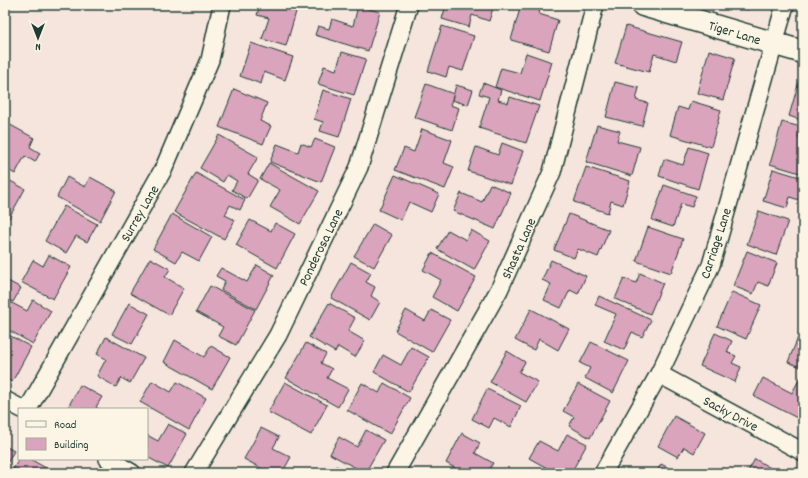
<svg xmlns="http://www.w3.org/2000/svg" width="808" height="478" font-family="Dekko,sans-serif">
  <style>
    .building { fill: #d9a4bc; stroke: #1f3d34 }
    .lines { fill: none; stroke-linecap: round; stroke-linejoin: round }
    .minor-casing { stroke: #1f3d34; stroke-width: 20 }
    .tertiary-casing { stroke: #1f3d34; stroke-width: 25 }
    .minor { stroke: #fcf5e5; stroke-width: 17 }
    .tertiary { stroke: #fcf5e5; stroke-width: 22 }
    .labels { text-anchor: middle; stroke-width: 3; stroke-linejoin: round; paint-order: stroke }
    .street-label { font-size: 14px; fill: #1f3d34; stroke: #fcf5e5 }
  </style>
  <rect width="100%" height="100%" fill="#f5e5dd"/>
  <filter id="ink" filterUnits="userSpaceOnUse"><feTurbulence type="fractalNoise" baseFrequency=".025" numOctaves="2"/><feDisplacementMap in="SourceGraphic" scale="8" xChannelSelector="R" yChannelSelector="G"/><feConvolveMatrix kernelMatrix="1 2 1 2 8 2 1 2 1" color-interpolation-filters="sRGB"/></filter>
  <g filter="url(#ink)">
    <g class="building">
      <path d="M260 5H298L286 46 262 39 269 18 257 15Z"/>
      <path d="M446 5H494L489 21 472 15 469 27 442 19Z"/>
      <path d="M521 5H541L539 14 558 20 549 51 511 40Z"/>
      <path d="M733 5H749L748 10Z"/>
      <path d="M358 6 380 12 368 51 315 35 318 26 329 29 332 19 353 26Z"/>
      <path d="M442 26 474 36 463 71 449 67 446 77 428 71Z"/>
      <path d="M626 26 682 42 676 61 654 54 649 72 615 63Z"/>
      <path d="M251 43 293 57 285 80 264 72 261 84 240 76Z"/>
      <path d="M709 50 735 58 723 100 697 93Z"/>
      <path d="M342 52 366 59 354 95 318 84 324 66 336 70Z"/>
      <path d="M526 53 552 62 540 101 495 87 501 68 520 73Z"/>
      <path d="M800 78 803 79V121L789 116Z"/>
      <path d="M615 82 639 88 636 100 648 103 642 126 606 117Z"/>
      <path d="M483 83 501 90 498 100 508 103 510 97 539 106 526 143 479 128 489 97 479 94Z"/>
      <path d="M426 84 454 94 450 105 459 108 452 130 414 117Z"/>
      <path d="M456 85 473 90 468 105 452 100Z"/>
      <path d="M234 89 267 103 260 121 271 126 263 144 219 127Z"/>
      <path d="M323 90 351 99 339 137 320 131 323 122 314 119Z"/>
      <path d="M691 101 721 110 711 147 670 135 678 107 688 110Z"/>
      <path d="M5 122 34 138 30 147 40 153 35 162 25 156 15 174 5 168Z"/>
      <path d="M782 122 801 127 798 138 803 139V174L770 164Z"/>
      <path d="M597 125 620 131 617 141 640 147 632 176 586 162Z"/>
      <path d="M422 129 452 140 444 163 454 167 445 189 395 170 404 148 414 152Z"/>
      <path d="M219 135 258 157 248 174 258 180 247 199 232 190 237 181 227 175 223 182 200 168Z"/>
      <path d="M315 139 335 147 321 182 270 162 277 144 298 152 301 143 311 147Z"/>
      <path d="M502 143 523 151 511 185 468 171 476 147 498 155Z"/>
      <path d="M689 147 708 153 698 189 659 176 664 159 683 165Z"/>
      <path d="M269 163 319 191 300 224 270 207 280 190 260 179Z"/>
      <path d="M586 167 630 181 623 205 611 201 608 213 574 202Z"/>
      <path d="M773 169 803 178 802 201 790 197 787 208 763 201Z"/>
      <path d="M196 173 245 200 240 210 230 205 225 215 235 220 224 239 174 212Z"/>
      <path d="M395 175 439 194 431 212 409 202 401 220 379 210Z"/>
      <path d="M67 177 85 187 90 177 116 191 100 221 57 197Z"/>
      <path d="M5 178 25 189 9 218 5 216Z"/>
      <path d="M490 184 511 193 495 229 453 211 461 193 482 202Z"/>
      <path d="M664 185 696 196 692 207 681 204 673 227 652 220Z"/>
      <path d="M64 206 97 224 87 242 76 236 66 253 45 241Z"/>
      <path d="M759 211 788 221 776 255 747 244Z"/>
      <path d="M172 214 212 237 199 261 182 252 176 262 153 249Z"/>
      <path d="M569 214 609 230 598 257 578 249 574 258 554 250Z"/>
      <path d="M250 220 271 231 275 223 295 234 277 268 236 245Z"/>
      <path d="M373 224 392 235 374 267 354 256Z"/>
      <path d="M648 227 683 239 671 273 636 261Z"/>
      <path d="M448 230 466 240 471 230 490 241 474 270 437 249Z"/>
      <path d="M747 251 777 263 768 286 758 282 753 294 733 286Z"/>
      <path d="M432 253 476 277 457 311 432 297 441 280 423 270Z"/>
      <path d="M49 255 71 267 53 299 21 282 33 260 43 266Z"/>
      <path d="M150 258 170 269 165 277 184 288 169 315 130 293Z"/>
      <path d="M551 260 586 276 578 294 570 290 561 308 544 300 551 284 542 280Z"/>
      <path d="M351 262 371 273 366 282 375 287 371 296 380 302 370 320 331 298Z"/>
      <path d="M257 265 274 275 256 309 221 290 225 281 216 276 221 268 247 282Z"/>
      <path d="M640 273 663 283 650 314 615 299 624 278 636 283Z"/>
      <path d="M6 280 21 288 13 302 5 298Z"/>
      <path d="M210 286 255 310 236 345 218 336 223 327 196 312Z"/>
      <path d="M732 292 761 305 746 339 717 326Z"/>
      <path d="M599 296 651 320 642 337 632 332 624 350 604 341 616 314 595 305Z"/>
      <path d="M33 300 51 311 33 344 5 328V307L8 301 27 311Z"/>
      <path d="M129 303 149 314 132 344 112 334Z"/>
      <path d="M329 303 355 318 348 331 365 341 355 357 338 347 335 352 309 337Z"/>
      <path d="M531 309 569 329 558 350 539 339 534 350 515 340Z"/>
      <path d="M406 310 425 321 431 310 450 320 432 352 395 331Z"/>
      <path d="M802 328H803V368L788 362Z"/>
      <path d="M5 333 31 347 12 382 5 378Z"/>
      <path d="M715 333 732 341 727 352 736 356 732 363 741 367 735 382 700 366Z"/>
      <path d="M106 337 144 358 130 383 121 378 116 387 97 376 106 359 97 354Z"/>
      <path d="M175 340 204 357 211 346 230 357 212 389 164 362Z"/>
      <path d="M591 342 629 361 613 393 585 378 590 368 580 363Z"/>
      <path d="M306 343 326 354 321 363 332 369 327 378 348 389 338 407 286 378Z"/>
      <path d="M411 347 429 357 409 392 374 372 383 355 401 365Z"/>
      <path d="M507 351 525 362 519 372 538 382 526 402 490 382Z"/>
      <path d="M801 376 803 377V421L754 396 763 378 792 393Z"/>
      <path d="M152 381 171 392 177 382 206 398 189 430 140 402Z"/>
      <path d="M285 382 327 405 311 435 268 412Z"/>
      <path d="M362 383 379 393 384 383 410 398 390 434 347 410Z"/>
      <path d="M578 384 610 401 590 438 569 426 574 417 563 411Z"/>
      <path d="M80 385 102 397 96 407 99 409H67Z"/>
      <path d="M487 389 521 406 511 427 494 418 489 428 472 419Z"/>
      <path d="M674 416 705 433 694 453 684 447 678 457 658 446Z"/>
      <path d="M168 424 187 434 168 468 147 457V435L158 441Z"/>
      <path d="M261 428 279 437 273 448 291 457 282 473H270L244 459Z"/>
      <path d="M366 430 384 440 365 473 330 454 339 437 357 447Z"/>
      <path d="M462 433 480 443 475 453 493 463 487 473H464L446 463Z"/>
      <path d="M567 434 587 444 571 473H556L529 458 539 441 558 451Z"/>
      <path d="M5 446 14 451 5 467Z"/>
      <path d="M19 459H30L53 472 52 473H11Z"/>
      <path d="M755 459 774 470 772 473H747Z"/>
      <path d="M661 464 679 473H656Z"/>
      <path d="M336 466 350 473H332Z"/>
    </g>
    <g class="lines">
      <defs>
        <g id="minor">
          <path d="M659 374 803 452"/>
          <path d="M5 400 22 409"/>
          <path d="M28 409 164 168 210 60 222 5"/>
          <path d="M108 459 132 473"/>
          <path d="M194 473 278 335 359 167 409 5"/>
          <path d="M395 473 499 290 552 172 595 5"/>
          <path d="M603 473 659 374 711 265 785 5"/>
        </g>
        <path id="tertiary" d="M643 5 803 52"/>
      </defs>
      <use href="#minor" class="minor-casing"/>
      <use href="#tertiary" class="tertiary-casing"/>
      <use href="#minor" class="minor"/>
      <use href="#tertiary" class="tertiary"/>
    </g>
  </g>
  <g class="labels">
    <g class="street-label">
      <text transform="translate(735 32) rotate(17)" y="5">Tiger Lane</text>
      <text transform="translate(139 213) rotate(-60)" y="5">Surrey Lane</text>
      <text transform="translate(715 243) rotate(-72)" y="5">Carriage Lane</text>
      <text transform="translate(320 247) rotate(-64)" y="5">Ponderosa Lane</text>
      <text transform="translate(518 248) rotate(-66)" y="5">Shasta Lane</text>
      <text transform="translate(731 413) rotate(28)" y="5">Sacky Drive</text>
    </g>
  </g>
  <rect width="808" height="478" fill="none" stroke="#fcf5e5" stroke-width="20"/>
  <rect x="10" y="10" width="788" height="458" fill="none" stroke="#1f3d34" stroke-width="1.5" filter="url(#ink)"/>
  <rect x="18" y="408" width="130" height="52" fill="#fcf5e5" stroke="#a4ab9e"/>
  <rect x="26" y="421" width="20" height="6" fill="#fcf5e5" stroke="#a4ab9e"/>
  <text x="54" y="428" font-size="12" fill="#1f3d34">Road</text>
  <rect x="26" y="438" width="20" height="12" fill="#d9a4bc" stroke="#a4ab9e"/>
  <text x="54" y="448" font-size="12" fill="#1f3d34">Building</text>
  <g transform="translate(38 38) rotate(180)" stroke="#fcf5e5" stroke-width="3" paint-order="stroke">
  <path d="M0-3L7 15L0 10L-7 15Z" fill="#1f3d34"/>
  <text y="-6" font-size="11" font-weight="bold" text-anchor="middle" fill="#1f3d34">N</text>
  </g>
</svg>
